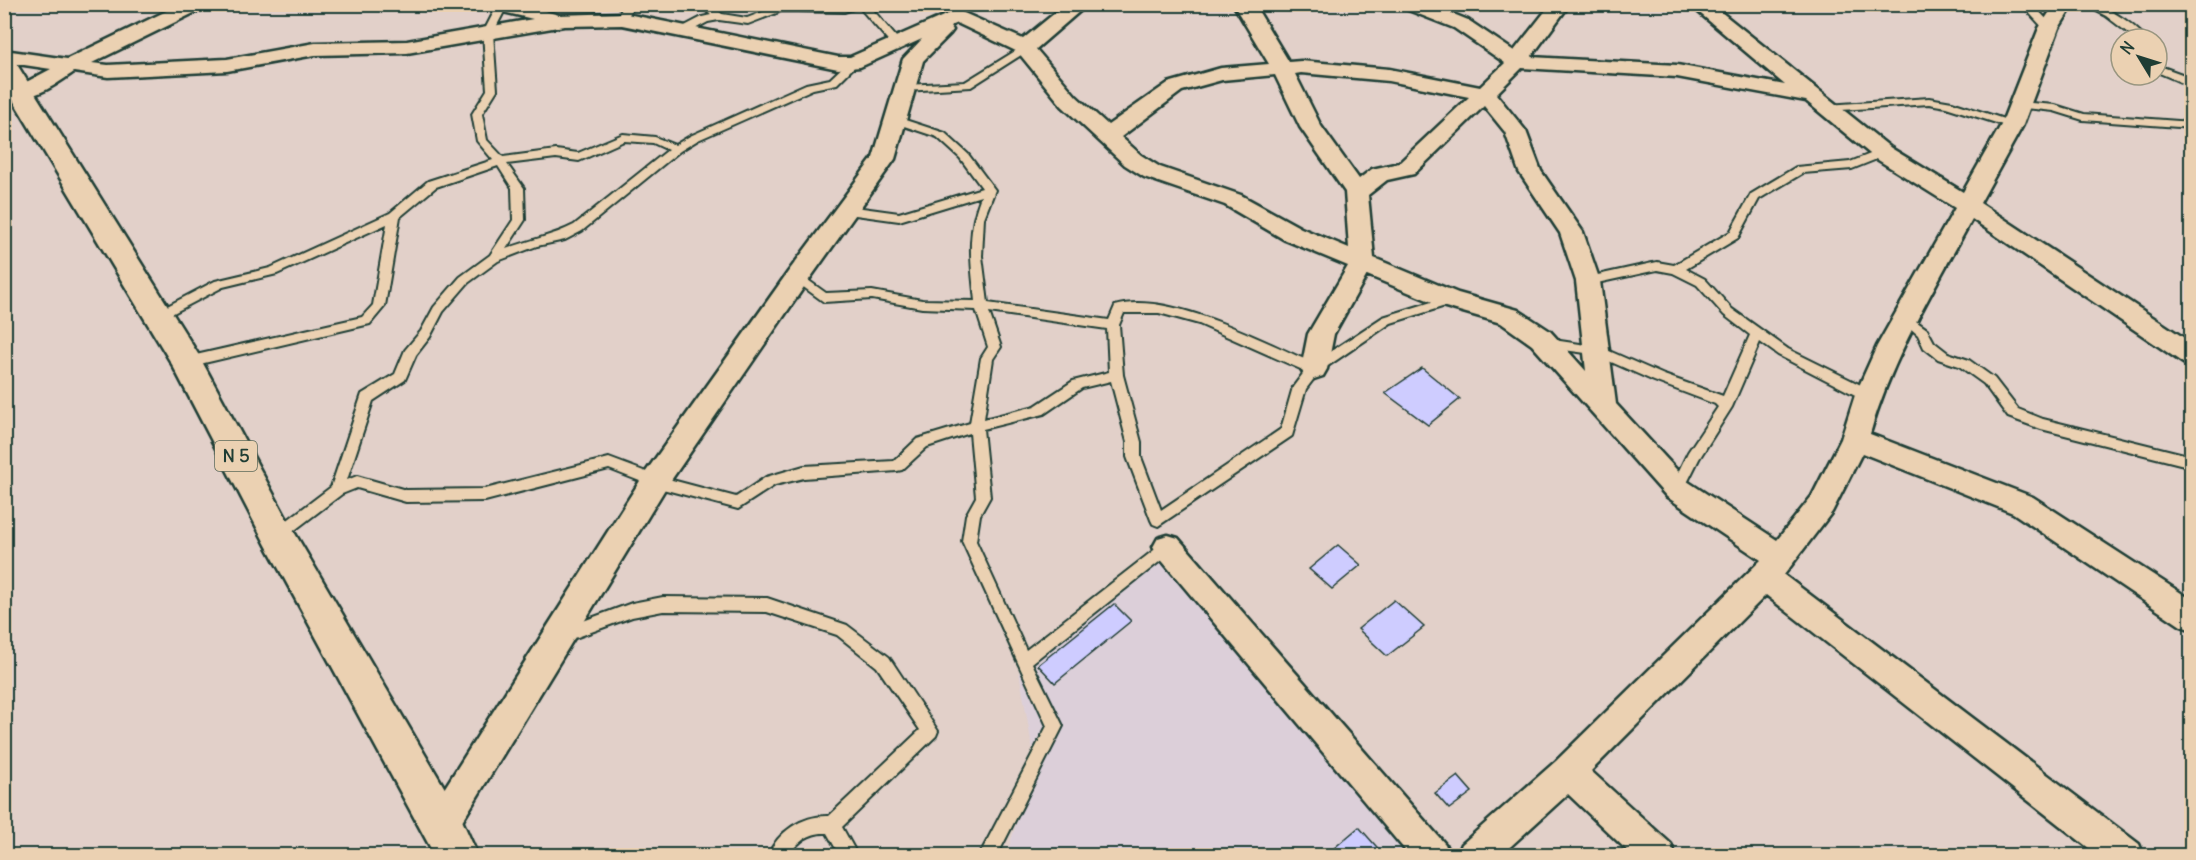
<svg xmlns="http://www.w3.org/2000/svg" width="2196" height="860" font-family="Delius,sans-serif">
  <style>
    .built { fill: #dccfd9 }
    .building { fill: #ceccff; stroke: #1f3d34; stroke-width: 1.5 }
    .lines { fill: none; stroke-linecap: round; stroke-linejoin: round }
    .lane-casing { stroke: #1f3d34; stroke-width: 4 }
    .street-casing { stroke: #1f3d34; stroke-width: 5 }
    .highway-casing { stroke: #1f3d34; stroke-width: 5 }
    .lane { fill: #ebd1b2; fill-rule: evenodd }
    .street { fill: #ebd1b2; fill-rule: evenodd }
    .highway { fill: #ebd1b2; fill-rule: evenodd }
    .labels { text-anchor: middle; stroke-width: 4.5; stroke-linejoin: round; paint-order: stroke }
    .shield { fill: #ebd1b2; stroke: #5c695a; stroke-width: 1.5 }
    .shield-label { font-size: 18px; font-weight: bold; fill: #1f3d34 }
  </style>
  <rect width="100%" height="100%" fill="#e2d0c9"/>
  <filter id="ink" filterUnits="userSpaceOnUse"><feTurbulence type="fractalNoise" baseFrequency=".0167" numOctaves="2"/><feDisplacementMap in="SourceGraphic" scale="12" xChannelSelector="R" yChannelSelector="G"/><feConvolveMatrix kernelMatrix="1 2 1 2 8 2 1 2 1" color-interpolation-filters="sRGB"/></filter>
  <g filter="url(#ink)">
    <path class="built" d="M1154 550 1417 855 1006 856 1035 763 1019 672Z"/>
    <g class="building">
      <path d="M1422 368 1460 399 1428 425 1385 393Z"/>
      <path d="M1338 545 1361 565 1332 589 1309 569Z"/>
      <path d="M1394 600 1424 627 1387 656 1358 629Z"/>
      <path d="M1114 604 1131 621 1055 683 1038 665Z"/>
      <path d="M1458 776 1472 792 1449 809 1435 793Z"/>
      <path d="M1359 827 1384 855H1326Z"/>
    </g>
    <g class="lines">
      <defs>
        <g id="lane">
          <path d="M498 4 507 6 493 33 497 90 482 114 487 140 503 157 556 150 578 153 623 134 655 137 675 145 690 136 806 84 830 79 849 61 853 60 858 63 837 84 813 89 698 140 680 151 582 231 565 240 537 246 498 261 468 283 443 312 430 337 416 355 405 380 373 401 347 480 357 476 406 490 485 489 609 458 657 476 736 497 766 477 804 466 894 461 917 439 970 423 981 358 988 347 976 310 922 308 872 299 824 302 791 278 793 275H801L826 293 872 291 922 300 975 301C971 262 966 234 981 196L899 221 848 214 842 210 848 206 899 213 982 188 960 158 937 137 892 122V118L896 117 945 133 968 154 995 190 984 218 982 256 988 303 1109 320 1115 306C1168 290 1264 342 1313 363L1383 317 1451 296 1457 300 1455 303 1391 323 1319 372 1306 389 1292 436 1158 526 1153 524 1151 520 1127 457V442L1111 381 1082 388 1044 414 983 429 990 497 980 515 976 541 1026 650 1163 543 1168 541 1173 543 1175 547 1173 551 1032 663 1063 726 997 856H979L1047 726 962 541 966 515 976 497 970 433 927 447 902 470 897 471 804 478 775 485 738 509 655 487 609 469 485 501 406 502 357 488 342 494 283 539 278 541 273 539 271 535 273 531 331 487 362 394 395 374 405 350 421 331 434 307 460 277 490 255 513 220 512 188 498 166 436 187 400 217 385 306 370 324 187 367 181 362 187 357 362 317 373 305 387 224 277 274 223 287 162 319 158 320 152 316 154 313 215 281 270 268 390 213 428 181 493 160 477 141 472 114 487 90 483 33ZM624 141 653 143 668 150 574 225C553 236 529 240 506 249L525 220 524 188 507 164 556 158 579 161ZM989 312 1107 329 1109 372 1073 381 1035 406 984 419 993 359 1001 347ZM1124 313H1159L1199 324 1305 371 1293 387 1281 429 1161 510 1141 457V442L1123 375 1119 325Z"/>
          <path d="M624 4H634L627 19 622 22 617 19Z"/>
          <path d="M698 4H710L722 14 747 18 781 5 868 4 902 44 901 46H893L859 7 844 12 782 11 748 24 719 20 708 22 687 33H679V29L702 17 711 15Z"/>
          <path d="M2021 4H2032L2053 26V30H2045Z"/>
          <path d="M2083 4C2107 4 2131 22 2147 39H2136L2106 16Z"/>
          <path d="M1025 45 1030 48 1029 50 971 87 905 91 900 88 905 85 965 82Z"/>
          <path d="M2157 65 2190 77 2192 87 2157 72Z"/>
          <path d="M1929 98 1952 102 2016 123 2017 125 2012 128 1946 107 1929 104 1827 111 1822 108 1827 105Z"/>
          <path d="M2019 102 2055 105 2084 114 2192 122V128L2083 120 2054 111 2015 107V103Z"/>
          <path d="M1883 149 1889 153 1887 155 1852 169 1803 173 1759 199 1738 238 1686 269 1705 279 1732 309 1788 349 1873 391 1875 395 1873 399H1863L1778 355 1760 342 1732 407 1699 459 1682 493H1672L1670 489 1688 452 1718 407 1715 404 1654 381 1593 354 1542 347 1541 344 1542 341 1547 339 1600 347 1664 375 1723 396 1750 335 1724 315 1697 285 1673 273 1657 270 1588 285 1584 284 1582 281 1584 278 1657 262 1674 265 1730 232 1751 194 1796 167 1850 162Z"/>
          <path d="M1906 314 1927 329 1934 342 1948 353 1969 360 1994 378 2018 409 2043 419 2192 456V467L2041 429 2008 417 1984 384 1959 366 1938 359 1924 348 1918 335 1900 319Z"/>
          <path d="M663 597 767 598 847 625 889 657 938 731 936 736 842 827 858 856H840L827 833C808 832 799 842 787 856H768C778 831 803 815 829 816L920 730 877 667 837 635 767 612 663 611 632 617 564 642 559 640 556 635 559 630 632 603Z"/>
        </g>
        <g id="street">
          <path d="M181 4H206L204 8 92 63 108 65 227 59 315 43 407 41 533 19 486 8 484 4H519L559 15 622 13 838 57H850L957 10 1023 39 1066 4H1088L1036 49 1076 96 1108 125 1168 83 1221 68 1269 64 1233 4H1254L1289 62 1301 61 1389 69 1480 87 1505 63 1454 28 1403 8 1401 4H1429L1468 20 1514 51 1551 4H1570L1531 57 1677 65 1785 85 1689 4H1711L1891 148 1963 192 2001 125 2039 28 2055 4H2074L2059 28 2023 125 1980 203 2192 343V365L2183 363 1972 219C1934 289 1892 357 1870 434L2033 497 2192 600V630L2181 626 2013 513 1862 453 1832 512 1784 575 2139 844 2144 856H2099L1766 595 1591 771 1671 844 1676 856H1633L1568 794 1500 856H1457L1462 844 1556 761 1761 560 1667 497 1532 345 1501 323 1442 306 1367 275 1334 334 1327 369 1323 376 1314 379 1305 376 1301 369 1308 334 1348 266 1285 240 1225 205 1144 177 1125 165 1062 106 1018 52 957 23 950 26 953 30 950 34 923 61 895 159 806 284 665 489 454 835 442 840 430 835 425 823 430 811 645 473 788 272 873 158 903 59 922 39 860 67 838 69 622 25 564 26 407 53 315 55 227 71 108 77 74 72C58 83 34 101 15 96L12 92 15 88 51 69 4 62V50L67 59ZM1522 68 1677 77 1806 101 1875 158 1955 208 1877 346 1855 395 1841 439 1812 496 1777 540 1687 481 1616 404 1600 281 1583 232 1541 171 1526 131 1496 94ZM1301 73 1389 81 1469 97 1399 163 1372 169 1359 179 1321 126 1295 74ZM1275 75 1300 127 1345 192 1349 248 1301 228 1241 195 1160 167 1141 155 1121 137 1182 91 1222 80ZM1484 106 1505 132 1519 172 1560 233 1576 281 1586 371 1550 331 1518 310 1458 293 1374 258 1368 195 1387 180 1414 174Z"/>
          <path d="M1168 535 1178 538 1445 844 1450 856H1410L1158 556 1153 547 1158 538Z"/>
        </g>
        <path id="highway" d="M4 56 13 58 16 63 198 354 290 525 457 809 478 856H435L266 545 173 366 4 85Z"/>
      </defs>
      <use href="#lane" class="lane-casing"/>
      <use href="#street" class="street-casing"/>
      <use href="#highway" class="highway-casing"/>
      <use href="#lane" class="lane"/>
      <use href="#street" class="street"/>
      <use href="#highway" class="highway"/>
    </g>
  </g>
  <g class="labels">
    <rect class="shield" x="215" y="441" width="42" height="30" rx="4.5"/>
    <g class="shield-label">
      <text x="236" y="462">N 5</text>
    </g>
  </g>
  <rect width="2196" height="860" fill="none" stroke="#ebd1b2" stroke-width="24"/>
  <rect x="12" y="12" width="2172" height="836" fill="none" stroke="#1f3d34" stroke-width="2" filter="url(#ink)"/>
  <g transform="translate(2139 57) rotate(308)"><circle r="28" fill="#ebd1b2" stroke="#999680" stroke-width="1.5"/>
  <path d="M0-4.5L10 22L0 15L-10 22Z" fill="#1f3d34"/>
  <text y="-9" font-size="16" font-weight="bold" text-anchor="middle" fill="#1f3d34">N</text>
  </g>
</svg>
